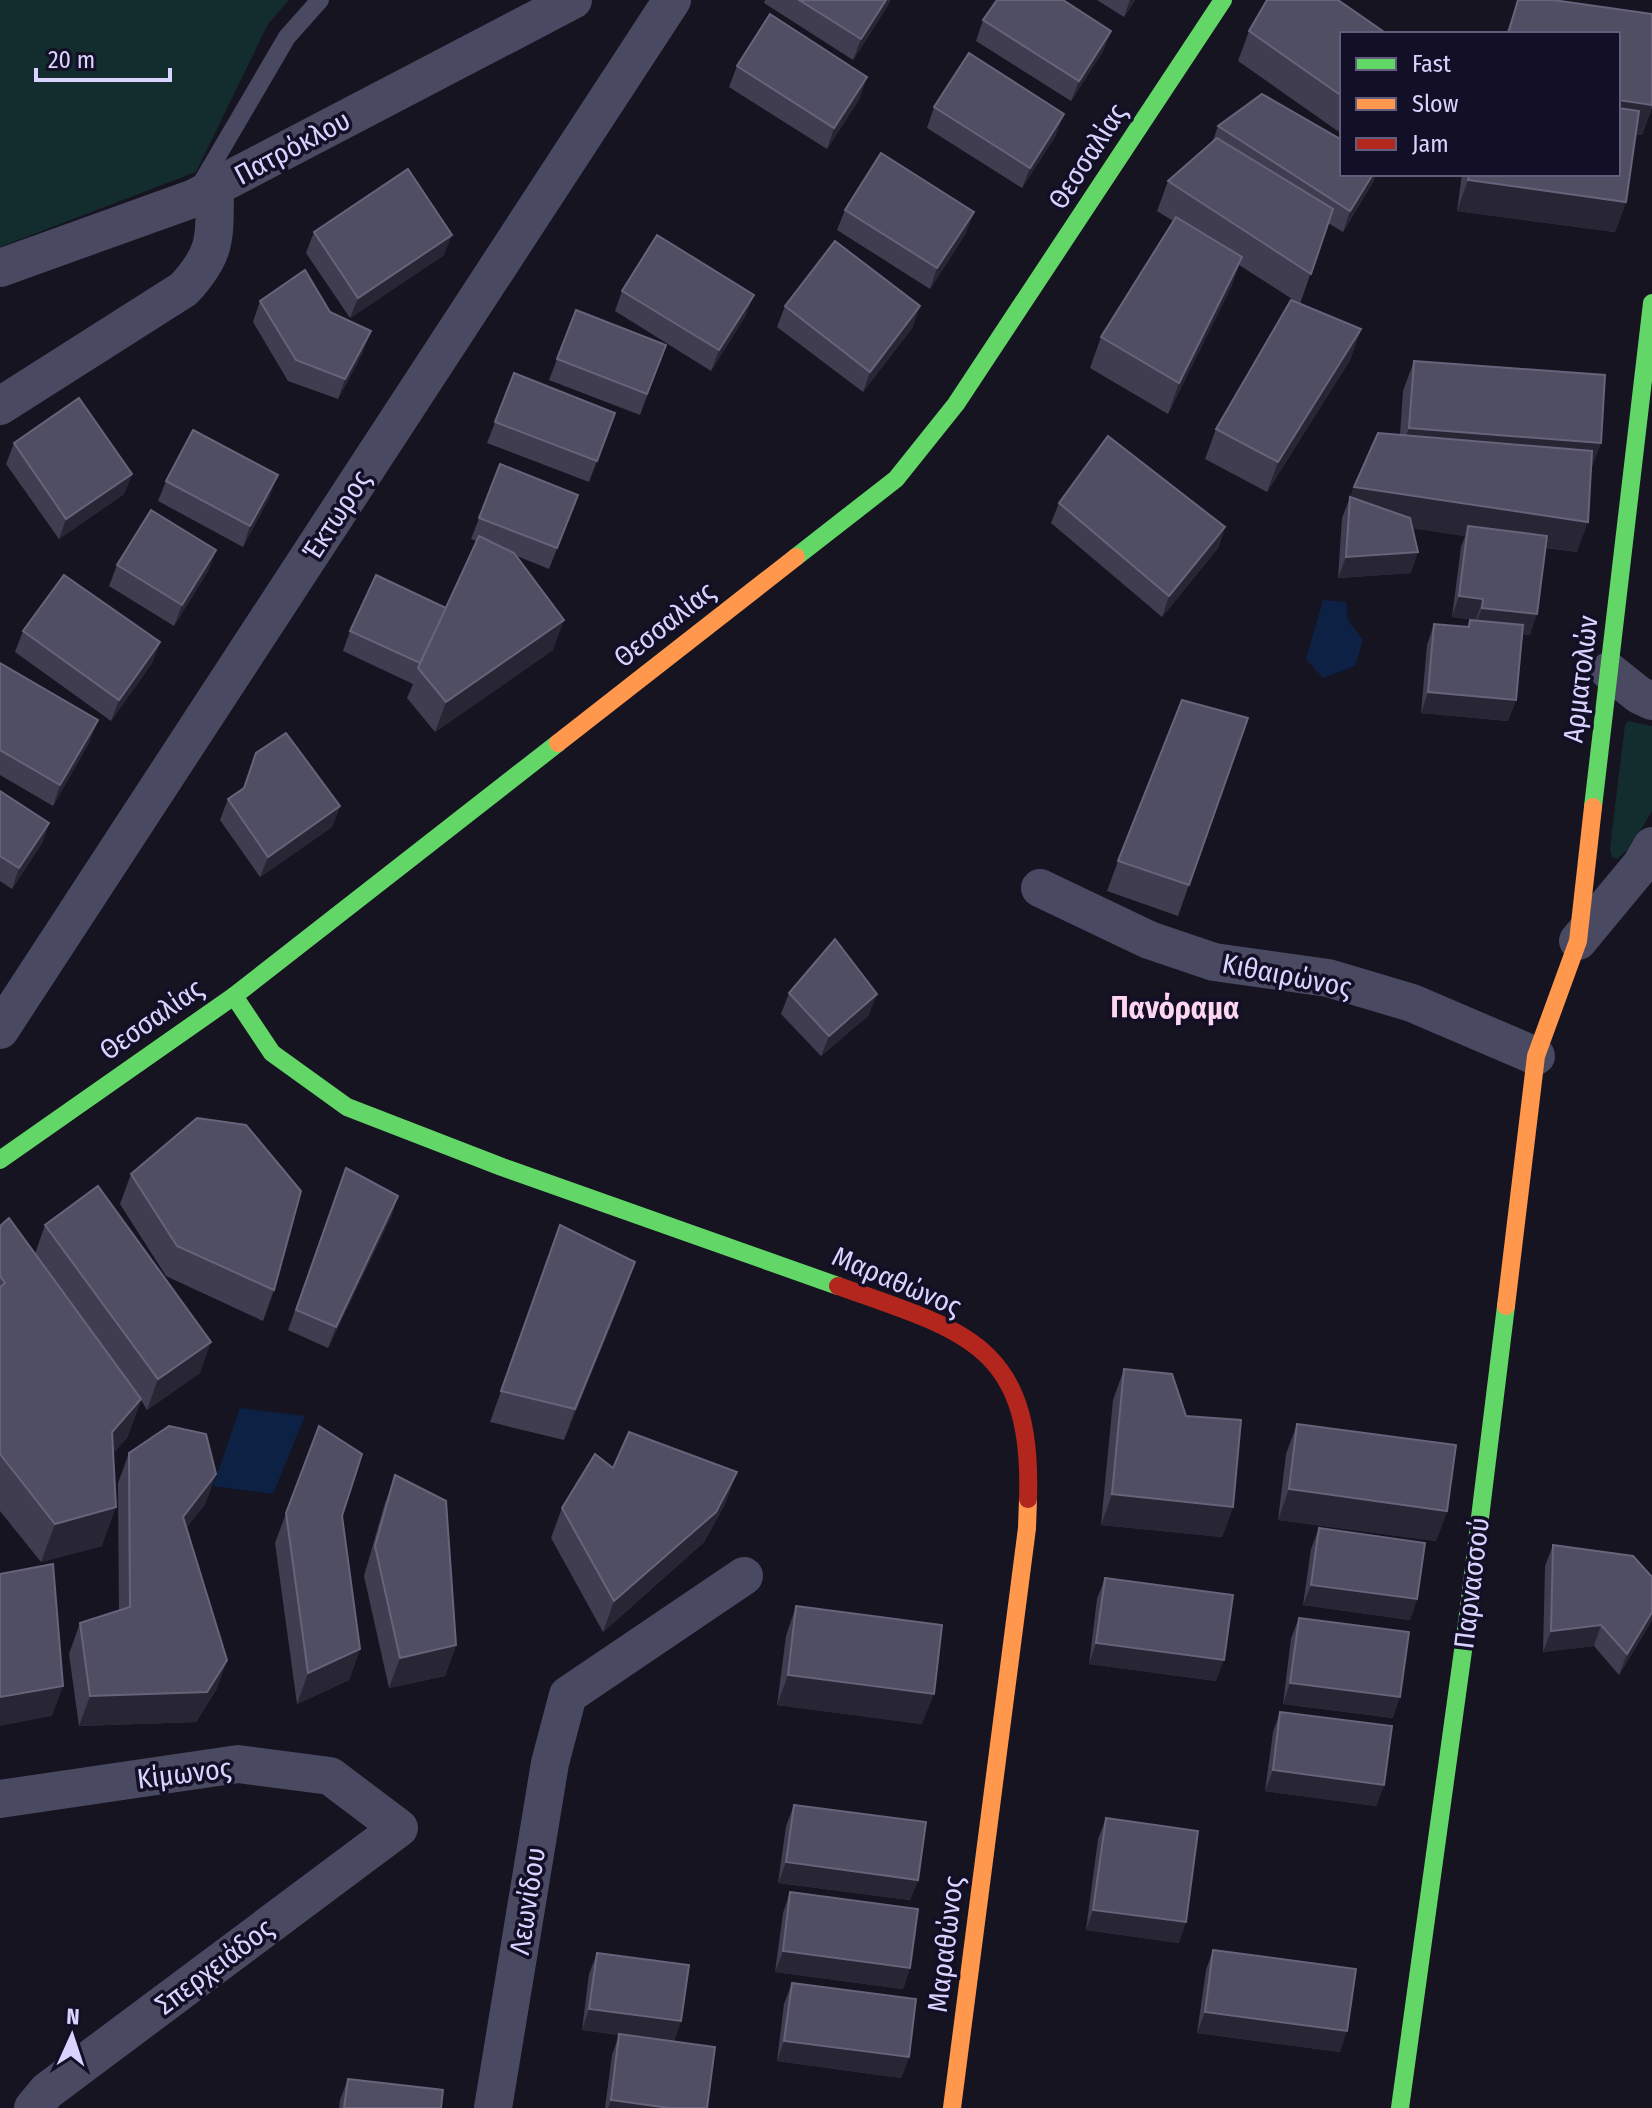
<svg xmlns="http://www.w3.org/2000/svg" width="1652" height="2108" font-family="'Fira Sans Condensed',sans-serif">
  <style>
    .green { fill: #132c2d }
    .water { fill: #0d2144 }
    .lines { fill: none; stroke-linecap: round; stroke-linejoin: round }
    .lane { stroke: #4a4962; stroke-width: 18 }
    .street { stroke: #4a4962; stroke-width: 38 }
    .fast { stroke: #63d668; stroke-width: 18 }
    .slow { stroke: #ff974d; stroke-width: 18 }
    .jam { stroke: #b3261e; stroke-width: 18 }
    .wall { fill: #403d50 }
    .shaded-wall { fill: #282635 }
    .building { fill: #504e63; stroke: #66637b; stroke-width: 2 }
    .labels { text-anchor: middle; stroke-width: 7; stroke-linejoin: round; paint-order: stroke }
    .street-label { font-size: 28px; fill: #d9d4ff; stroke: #130f26 }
    .neighbourhood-label { font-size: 30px; font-weight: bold; fill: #ffd6f0; stroke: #130f26 }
  </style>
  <rect width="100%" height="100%" fill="#161421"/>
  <g class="green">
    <path d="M0 0H289L268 24 196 172 0 247Z"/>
    <path d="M1628 721 1652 726V811L1630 848 1617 859 1612 857 1610 848 1625 725Z"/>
  </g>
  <g class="water">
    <path d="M1323 600 1346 602 1348 620 1363 640 1355 666 1323 678 1306 659Z"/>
    <path d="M240 1408 305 1416 273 1494 213 1486Z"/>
  </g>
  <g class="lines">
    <path class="lane" d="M198 189 287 37 320 0"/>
    <g class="street">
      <path d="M0 268 192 199 573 0"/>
      <path d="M0 406 184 289C219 251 214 236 215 187"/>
      <path d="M1609 671 1639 695 1652 701"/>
      <path d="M1040 888 1149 940 1214 962 1328 978 1412 1003 1536 1056"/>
      <path d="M1578 941 1641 865 1652 846"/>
      <path d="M0 1030 672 0"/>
      <path d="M0 1799 238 1764 330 1776 399 1828 47 2091 33 2108"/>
      <path d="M493 2108 550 1763 568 1695 744 1576"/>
    </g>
    <g class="fast">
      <path d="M796 557 896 479 956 404 1223 0"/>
      <path d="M1593 807 1652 303"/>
      <path d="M234 996 272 1053 347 1107 502 1167 838 1286"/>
      <path d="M0 1160 234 996 558 743"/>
      <path d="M1400 2108 1469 1607 1506 1306"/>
    </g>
    <g class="slow">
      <path d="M558 743 796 557"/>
      <path d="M1506 1306 1536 1056 1578 941 1593 807"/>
      <path d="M952 2108 1027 1528 1028 1499"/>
    </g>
    <path class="jam" d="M838 1286C965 1331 1033 1344 1028 1499"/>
  </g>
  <g class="wall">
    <path d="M765 0H890L887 7 853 60 764 3Z"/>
    <path d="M1097 0H1135L1124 17Z"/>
    <path d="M1518 0H1553L1652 14V107L1642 135 1635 134 1626 202 1615 232 1457 211 1462 174H1618V34H1506Z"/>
    <path d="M983 20 1111 31 1103 51 1071 101 976 41Z"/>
    <path d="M1249 31 1342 34V134L1238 61Z"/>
    <path d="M737 66 860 98 827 149 729 87Z"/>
    <path d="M934 107 1056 135 1022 188 927 128Z"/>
    <path d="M1218 126 1342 174H1376L1373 182 1343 232 1328 223 1300 304 1239 265 1231 287 1168 414 1090 368 1101 337 1173 221 1157 211 1168 181 1212 143Z"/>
    <path d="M845 210 966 233 930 289 837 230Z"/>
    <path d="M314 232 444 255 350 318 306 253Z"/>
    <path d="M622 291 746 315 711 371 615 311Z"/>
    <path d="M260 301 330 312 363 352 338 399 288 381 253 322Z"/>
    <path d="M785 306 913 327 863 392 777 327Z"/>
    <path d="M576 310 666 345 640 415 549 380Z"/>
    <path d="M1361 329 1350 360 1267 492 1205 459 1216 429Z"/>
    <path d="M1414 361 1591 469 1577 552 1546 548 1530 635 1522 634 1516 700 1508 721 1421 713 1427 645 1434 624 1467 627 1470 620H1476L1452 617 1461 547 1465 536 1412 528 1411 573 1338 578 1342 518 1354 487 1400 435 1403 391Z"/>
    <path d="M514 373 615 413 589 482 487 443Z"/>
    <path d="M14 443 132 474 124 494 59 539 6 464Z"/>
    <path d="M500 464 578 495 549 569 517 556 553 650 435 732 407 698 413 684 343 651 350 631 446 608 476 541 471 539Z"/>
    <path d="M166 481 270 496 243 547 158 501Z"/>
    <path d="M1059 503 1225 527 1218 548 1162 617 1051 523Z"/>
    <path d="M216 550 208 571 174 626 109 586 117 565Z"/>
    <path d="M23 631 160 642 152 663 111 721 15 652Z"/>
    <path d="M0 663 90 741 53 806 0 775Z"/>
    <path d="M1248 718 1178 916 1107 891 1118 861Z"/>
    <path d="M0 791 49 823 42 843 12 889 0 881Z"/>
    <path d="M228 799 340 806 332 827 260 877 220 820Z"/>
    <path d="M789 993 869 1015 821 1056 781 1014Z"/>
    <path d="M346 1168 398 1196 391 1217 328 1348 288 1330Z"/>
    <path d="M131 1174 274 1290 263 1321 166 1276 120 1204Z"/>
    <path d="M45 1225 200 1373 147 1410 141 1400 127 1438 113 1453 102 1546 41 1562 0 1511V1226L35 1254Z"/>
    <path d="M560 1225 624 1293 564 1440 490 1422Z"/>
    <path d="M1124 1369 1186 1416 1233 1507 1222 1537 1101 1525 1113 1400Z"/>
    <path d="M1297 1424 1447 1511 1436 1541 1278 1520 1286 1454Z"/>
    <path d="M319 1426 360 1649 349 1680 297 1704 275 1543Z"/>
    <path d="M129 1453 216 1474 205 1504 186 1528 227 1660 216 1690 196 1722 79 1726 69 1654 80 1623 119 1611 118 1483Z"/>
    <path d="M395 1475 456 1645 445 1676 389 1688 364 1576 384 1506Z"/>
    <path d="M726 1502 704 1542 603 1632 551 1538 562 1508Z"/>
    <path d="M1319 1528 1417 1599 1410 1620 1303 1605 1311 1549Z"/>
    <path d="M1553 1545 1652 1620 1619 1675 1594 1646 1543 1652 1545 1566Z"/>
    <path d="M1105 1578 1216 1681 1089 1664 1097 1599Z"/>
    <path d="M796 1606 922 1724 777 1705 786 1636Z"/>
    <path d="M1299 1618 1393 1718 1283 1704 1291 1638Z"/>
    <path d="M1280 1712 1384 1785 1376 1806 1265 1791 1273 1732Z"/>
    <path d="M794 1805 918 1880 910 1900 778 1883 786 1826Z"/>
    <path d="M1106 1818 1179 1943 1086 1930 1098 1839Z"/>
    <path d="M790 1892 910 1968 903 1989 775 1972 783 1913Z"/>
    <path d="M1213 1950 1340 2052 1197 2033 1206 1970Z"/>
    <path d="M597 1953 681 2021 674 2041 707 2108H605L612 2055 619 2035 582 2030 589 1974Z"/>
    <path d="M792 1983 909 2057 901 2078 777 2061 784 2004Z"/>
    <path d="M348 2079 441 2108H339L340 2100Z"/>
  </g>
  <g class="shaded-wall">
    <path d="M886 0H889L887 7 853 60 861 39Z"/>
    <path d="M1130 0H1135L1124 17Z"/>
    <path d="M1111 31 1103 51 1071 101 1079 81Z"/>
    <path d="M867 77 860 98 827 149 834 128Z"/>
    <path d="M1618 100 1652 105 1642 135 1618 132Z"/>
    <path d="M1064 114 1056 135 1022 188 1030 168Z"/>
    <path d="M1373 174H1376L1373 182 1343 232 1350 211Z"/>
    <path d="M1468 180 1626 202 1615 232 1457 211Z"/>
    <path d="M974 212 966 233 930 289 937 268Z"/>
    <path d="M452 235 444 255 350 318 358 298Z"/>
    <path d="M1242 257 1231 287 1168 414 1179 383Z"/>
    <path d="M754 295 746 315 711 371 719 350Z"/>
    <path d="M920 306 913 327 863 392 870 372Z"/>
    <path d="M1361 329 1350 360 1267 492 1278 462Z"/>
    <path d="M371 331 363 352 338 399 345 379Z"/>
    <path d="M1409 428 1601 443 1590 473 1398 459Z"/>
    <path d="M132 474 124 494 59 539 66 519Z"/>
    <path d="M278 475 270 496 243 547 250 526Z"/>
    <path d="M1354 487 1588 522 1577 552 1467 536 1468 526 1465 536 1348 519 1350 497Z"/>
    <path d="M1225 527 1218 548 1162 617 1169 596Z"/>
    <path d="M216 550 208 571 174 626 182 605Z"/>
    <path d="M1418 552 1411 573 1338 578 1346 557Z"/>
    <path d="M1459 596 1483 599 1476 620 1452 617Z"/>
    <path d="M1482 608 1537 614 1530 635 1474 628Z"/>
    <path d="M564 620 553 650 435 732 446 702Z"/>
    <path d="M160 642 152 663 111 721 119 700Z"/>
    <path d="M1428 692 1516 700 1508 721 1421 713Z"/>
    <path d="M98 720 90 741 53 806 60 785Z"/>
    <path d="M340 806 332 827 260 877 268 857Z"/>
    <path d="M49 823 42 843 12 889 19 868Z"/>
    <path d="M877 994 869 1015 821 1056 829 1036Z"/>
    <path d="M398 1196 391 1217 328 1348 336 1327Z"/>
    <path d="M635 1262 624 1293 564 1440 575 1409Z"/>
    <path d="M211 1342 200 1373 147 1410 158 1379Z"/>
    <path d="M141 1399 127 1438 98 1470 112 1432Z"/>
    <path d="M737 1472 726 1502 704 1542 603 1632 614 1601Z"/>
    <path d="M216 1474 205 1504 172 1547 183 1517Z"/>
    <path d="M1289 1489 1447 1511 1436 1541 1278 1520Z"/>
    <path d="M1112 1494 1233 1507 1222 1537 1101 1525Z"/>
    <path d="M116 1507 102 1546 41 1562 55 1524Z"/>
    <path d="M1311 1585 1417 1599 1410 1620 1303 1605Z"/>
    <path d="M1652 1612V1620L1619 1675 1627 1654Z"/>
    <path d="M1601 1625 1594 1646 1543 1652 1551 1631Z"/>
    <path d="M1096 1643 1224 1660 1216 1681 1089 1664Z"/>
    <path d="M456 1645 445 1676 389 1688 400 1658Z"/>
    <path d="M360 1649 349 1680 297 1704 308 1673Z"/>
    <path d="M227 1660 216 1690 196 1722 79 1726 90 1696Z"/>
    <path d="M788 1675 934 1694 922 1724 777 1705Z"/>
    <path d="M1290 1683 1400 1697 1393 1718 1283 1704Z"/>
    <path d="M63 1686 52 1716 0 1726V1697Z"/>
    <path d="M1273 1770 1384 1785 1376 1806 1265 1791Z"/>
    <path d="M786 1862 918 1880 910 1900 778 1883Z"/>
    <path d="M1093 1910 1186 1922 1179 1943 1086 1930Z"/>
    <path d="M783 1951 910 1968 903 1989 775 1972Z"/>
    <path d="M589 2009 681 2021 674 2042 582 2030Z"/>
    <path d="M1205 2012 1347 2031 1340 2052 1197 2033Z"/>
    <path d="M784 2041 909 2057 901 2078 777 2061Z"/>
    <path d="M611 2100 669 2108H608Z"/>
  </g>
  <g class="building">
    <path d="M799 0H886L861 39Z"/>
    <path d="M997 0H1063L1111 31 1079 81 983 20Z"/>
    <path d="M1267 0H1338L1387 34H1342V96L1249 31Z"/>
    <path d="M1518 0H1553L1652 14V105L1618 100V34H1508Z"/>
    <path d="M770 14 867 77 834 128 737 66Z"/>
    <path d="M969 53 1064 114 1030 168 934 107Z"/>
    <path d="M1262 94 1342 140V174H1373L1350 211 1218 126Z"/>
    <path d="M1618 108 1639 111 1626 202 1468 180 1469 174H1618Z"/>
    <path d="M1217 138 1333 209 1311 274 1168 181Z"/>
    <path d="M881 153 974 212 937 268 845 210Z"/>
    <path d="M408 169 452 235 358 298 314 232Z"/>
    <path d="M1176 217 1242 257 1179 383 1101 337Z"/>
    <path d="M657 235 754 295 719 350 622 291Z"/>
    <path d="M835 241 920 306 870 372 785 306Z"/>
    <path d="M305 270 330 312 371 331 345 379 296 360 260 301Z"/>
    <path d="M1291 300 1361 329 1278 462 1216 429Z"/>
    <path d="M576 310 666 345 647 394 557 359Z"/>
    <path d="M1414 361 1605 375 1601 443 1409 428Z"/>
    <path d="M514 373 615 413 597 461 495 422Z"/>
    <path d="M79 398 132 474 66 519 14 443Z"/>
    <path d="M193 430 278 475 250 526 166 481Z"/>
    <path d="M1378 433 1592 451 1588 522 1354 487Z"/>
    <path d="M1108 436 1225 527 1169 596 1059 503Z"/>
    <path d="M500 464 578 495 557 548 479 518Z"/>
    <path d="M1350 497 1410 518 1418 552 1346 557Z"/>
    <path d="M151 510 216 550 182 605 117 565Z"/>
    <path d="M1468 526 1547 536 1537 614 1482 608 1483 599 1459 596Z"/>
    <path d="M479 536 514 553 564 620 446 702 418 668Z"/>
    <path d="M64 575 160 642 119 700 23 631Z"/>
    <path d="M376 575 446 608 420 663 350 631Z"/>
    <path d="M1470 620 1523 625 1516 700 1428 692 1434 624 1469 627Z"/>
    <path d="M0 663 98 720 60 785 0 750Z"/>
    <path d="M1182 700 1248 718 1189 885 1118 861Z"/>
    <path d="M286 733 340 806 268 857 228 799 244 788 256 753Z"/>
    <path d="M0 791 49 823 19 868 0 856Z"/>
    <path d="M835 939 877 994 829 1036 789 993Z"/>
    <path d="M197 1118 246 1125 301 1191 274 1290 177 1246 131 1174Z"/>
    <path d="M346 1168 398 1196 336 1327 296 1310Z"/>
    <path d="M98 1186 211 1342 158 1379 45 1225Z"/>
    <path d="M9 1218 141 1399 112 1432 116 1507 55 1524 0 1454V1287L5 1283 0 1276V1226Z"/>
    <path d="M560 1225 635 1262 575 1409 501 1391Z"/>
    <path d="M1124 1369 1172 1374 1186 1416 1241 1420 1233 1507 1112 1494Z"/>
    <path d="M1297 1424 1456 1445 1447 1511 1289 1489Z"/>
    <path d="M169 1426 206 1434 216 1474 183 1517 227 1660 207 1692 90 1696 80 1623 130 1607 129 1453Z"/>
    <path d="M319 1426 362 1454 342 1516 360 1649 308 1673 286 1513Z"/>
    <path d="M629 1432 737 1472 716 1512 614 1601 562 1508 595 1454 613 1468Z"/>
    <path d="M395 1475 446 1501 456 1645 400 1658 375 1546Z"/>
    <path d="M1319 1528 1425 1543 1417 1599 1311 1585Z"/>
    <path d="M1553 1545 1633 1556 1652 1577V1612L1627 1654 1601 1625 1551 1631Z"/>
    <path d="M53 1564 63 1686 0 1697V1574Z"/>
    <path d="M1105 1578 1233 1595 1224 1660 1096 1643Z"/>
    <path d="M796 1606 942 1625 934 1694 788 1675Z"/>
    <path d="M1299 1618 1409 1632 1400 1697 1290 1683Z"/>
    <path d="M1280 1712 1392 1726 1384 1785 1273 1770Z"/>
    <path d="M794 1805 926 1822 918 1880 786 1862Z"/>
    <path d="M1106 1818 1198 1831 1186 1922 1093 1910Z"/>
    <path d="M790 1892 918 1909 910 1968 783 1951Z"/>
    <path d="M1213 1950 1356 1969 1347 2031 1205 2012Z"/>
    <path d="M597 1953 689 1965 681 2021 589 2009Z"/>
    <path d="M792 1983 916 1999 909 2057 784 2041Z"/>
    <path d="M619 2034 715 2047 707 2108H669L611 2100Z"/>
    <path d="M348 2079 443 2090 441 2108H344Z"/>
  </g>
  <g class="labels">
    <g class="street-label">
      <text transform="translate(292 147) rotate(-28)" y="10">Πατρόκλου</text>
      <text transform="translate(1087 156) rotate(-57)" y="10">Θεσσαλίας</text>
      <text transform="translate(336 515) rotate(-57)" y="10">Έκτωρος</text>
      <text transform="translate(664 624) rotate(-38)" y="10">Θεσσαλίας</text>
      <text transform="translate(1580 679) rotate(-83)" y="10">Αρματολών</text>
      <text transform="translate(1287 975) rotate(11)" y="10">Κιθαιρώνος</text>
      <text transform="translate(151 1019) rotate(-35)" y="10">Θεσσαλίας</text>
      <text transform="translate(897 1281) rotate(23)" y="10">Μαραθώνος</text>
      <text transform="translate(1471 1583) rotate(-83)" y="10">Παρνασσού</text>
      <text transform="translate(184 1773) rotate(-7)" y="10">Κίμωνος</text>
      <text transform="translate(527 1901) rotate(-81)" y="10">Λεωνίδου</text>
      <text transform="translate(945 1944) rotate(-83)" y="10">Μαραθώνος</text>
      <text transform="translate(214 1966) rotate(-37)" y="10">Σπερχειάδος</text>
    </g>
    <g class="neighbourhood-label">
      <text x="1175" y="1018">Πανόραμα</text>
    </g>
  </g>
  <rect x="1340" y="32" width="280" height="144" fill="#130f26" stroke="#625e7d" stroke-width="2"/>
  <rect x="1356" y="58" width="40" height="12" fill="#63d668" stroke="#625e7d" stroke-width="2"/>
  <text x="1412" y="72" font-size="24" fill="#d9d4ff">Fast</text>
  <rect x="1356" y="98" width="40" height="12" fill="#ff974d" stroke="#625e7d" stroke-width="2"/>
  <text x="1412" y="112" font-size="24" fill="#d9d4ff">Slow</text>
  <rect x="1356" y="138" width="40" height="12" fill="#b3261e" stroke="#625e7d" stroke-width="2"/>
  <text x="1412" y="152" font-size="24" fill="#d9d4ff">Jam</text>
  <g transform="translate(72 2036) rotate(3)" stroke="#130f26" stroke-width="6" paint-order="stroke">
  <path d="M0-6L14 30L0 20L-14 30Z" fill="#d9d4ff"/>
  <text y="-12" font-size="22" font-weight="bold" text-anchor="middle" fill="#d9d4ff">N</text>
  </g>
  <path d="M36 68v12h134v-12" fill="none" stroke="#d9d4ff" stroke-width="4"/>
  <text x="48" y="68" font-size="24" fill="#d9d4ff" stroke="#130f26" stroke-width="6" paint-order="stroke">20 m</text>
</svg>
